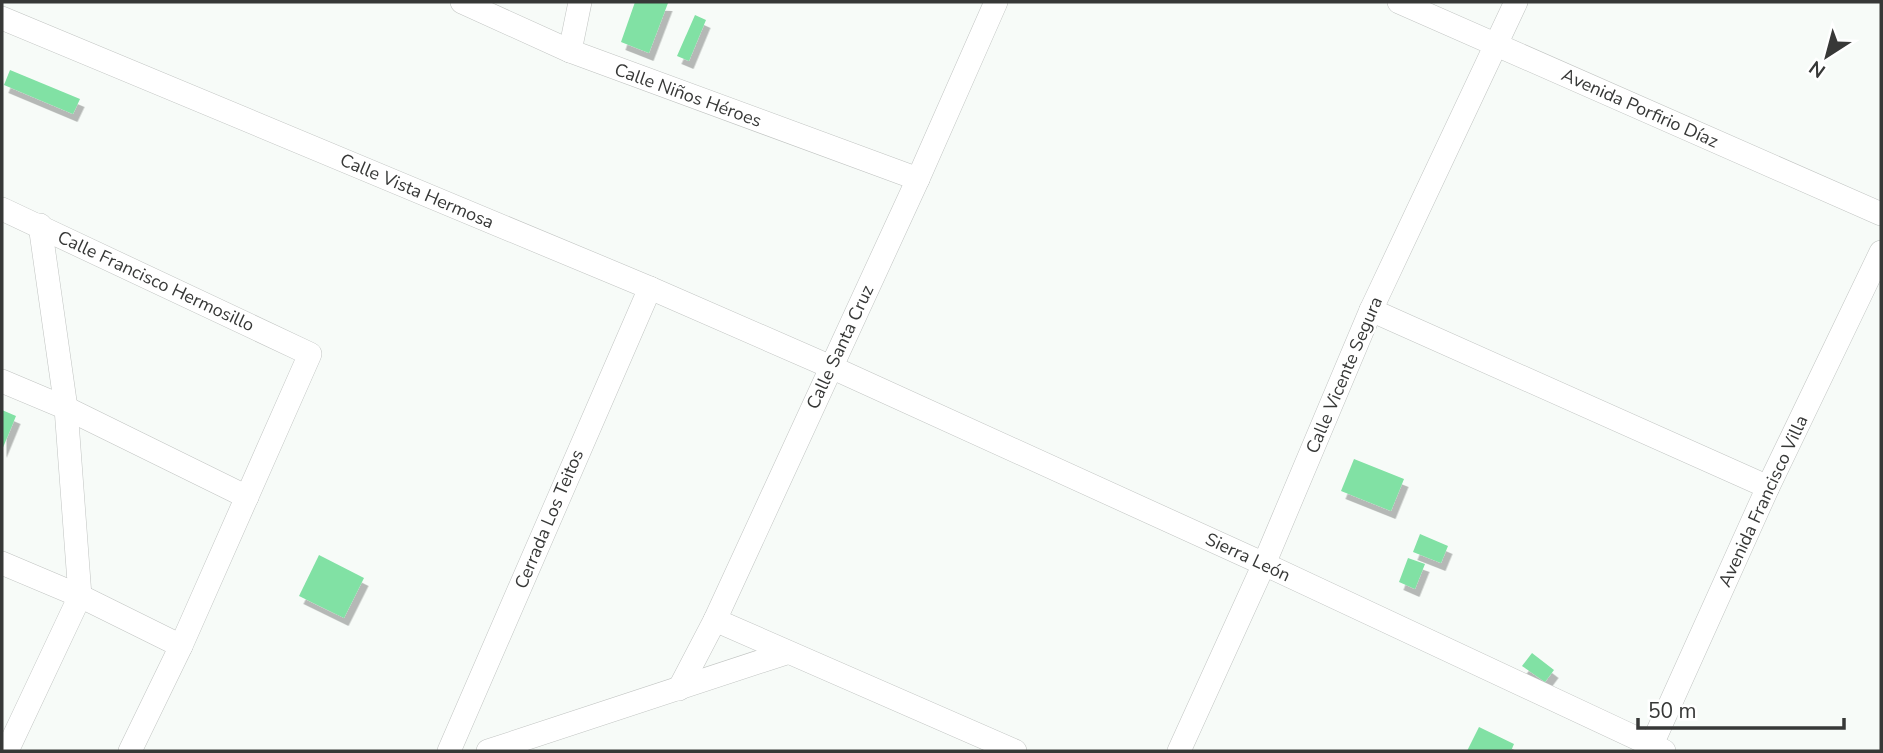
<svg xmlns="http://www.w3.org/2000/svg" width="1883" height="753" font-family="'Nunito Sans',sans-serif">
  <style>
    .building { fill: #81e1a4; filter: url(#shadow) }
    .lines { fill: none; stroke-linecap: round; stroke-linejoin: round }
    .minor-casing { stroke: #c1c4c2; stroke-width: 24 }
    .minor { stroke: #fff; stroke-width: 23 }
    .labels { text-anchor: middle; stroke-width: 5; stroke-linejoin: round; paint-order: stroke }
    .street-label { font-size: 18px; fill: #373837; stroke: #fff }
  </style>
  <defs>
    <filter id="shadow"><feDropShadow dx="4.5" dy="8" stdDeviation="0" flood-color="#0004"/></filter>
  </defs>
  <rect width="100%" height="100%" fill="#f7fbf8"/>
  <g class="building">
    <path d="M635 2 668 3 649 53 621 42Z"/>
    <path d="M695 15 706 20 689 61 677 56Z"/>
    <path d="M10 70 80 99 73 114 4 85Z"/>
    <path d="M2 410 16 416 2 450Z"/>
    <path d="M1354 459 1404 479 1391 511 1341 491Z"/>
    <path d="M1420 534 1448 546 1441 563 1413 552Z"/>
    <path d="M319 555 364 578 344 618 299 596Z"/>
    <path d="M1408 558 1425 564 1415 589 1399 582Z"/>
    <path d="M1532 653 1554 670 1545 682 1522 666Z"/>
    <path d="M1479 727 1514 744 1511 751H1467Z"/>
  </g>
  <g class="lines">
    <defs>
      <g id="minor">
        <path d="M462 2 570 51 918 179"/>
        <path d="M1399 2 1881 214"/>
        <path d="M2 18 650 288 831 367 1264 564 1664 751"/>
        <path d="M570 51 580 2"/>
        <path d="M2 209 310 354 181 646 130 751"/>
        <path d="M1371 310 1768 487"/>
        <path d="M2 381 66 408 247 497"/>
        <path d="M2 563 80 596 181 646"/>
        <path d="M715 620 1015 751"/>
        <path d="M679 689 715 620 918 179 996 2"/>
        <path d="M7 751 80 596 66 408 40 225"/>
        <path d="M449 751 650 288"/>
        <path d="M488 751 786 653"/>
        <path d="M1179 751 1264 564 1371 310 1516 2"/>
        <path d="M1649 751 1768 487 1881 252"/>
      </g>
    </defs>
    <use href="#minor" class="minor-casing"/>
    <use href="#minor" class="minor"/>
  </g>
  <g class="labels">
    <g class="street-label">
      <text transform="translate(688 95) rotate(20)" y="6">Calle Niños Héroes</text>
      <text transform="translate(1640 108) rotate(24)" y="6">Avenida Porfirio Díaz</text>
      <text transform="translate(417 191) rotate(23)" y="6">Calle Vista Hermosa</text>
      <text transform="translate(156 281) rotate(25)" y="6">Calle Francisco Hermosillo</text>
      <text transform="translate(840 347) rotate(-65)" y="6">Calle Santa Cruz</text>
      <text transform="translate(1344 375) rotate(-67)" y="6">Calle Vicente Segura</text>
      <text transform="translate(1763 501) rotate(-65)" y="6">Avenida Francisco Villa</text>
      <text transform="translate(549 519) rotate(-67)" y="6">Cerrada Los Teitos</text>
      <text transform="translate(1248 557) rotate(25)" y="6">Sierra León</text>
    </g>
  </g>
  <rect width="1883" height="753" fill="none" stroke="#373837" stroke-width="7"/>
  <g transform="translate(1827 56) rotate(216)" stroke="#ffffff" stroke-width="5" paint-order="stroke">
  <path d="M0-5L12 26L0 18L-12 26Z" fill="#373837"/>
  <text y="-10" font-size="19" font-weight="bold" text-anchor="middle" fill="#373837">N</text>
  </g>
  <path d="M1638 718v10h206v-10" fill="none" stroke="#373837" stroke-width="3.5"/>
  <text x="1648" y="718" font-size="21" fill="#373837" stroke="#ffffff" stroke-width="5" paint-order="stroke">50 m</text>
</svg>
